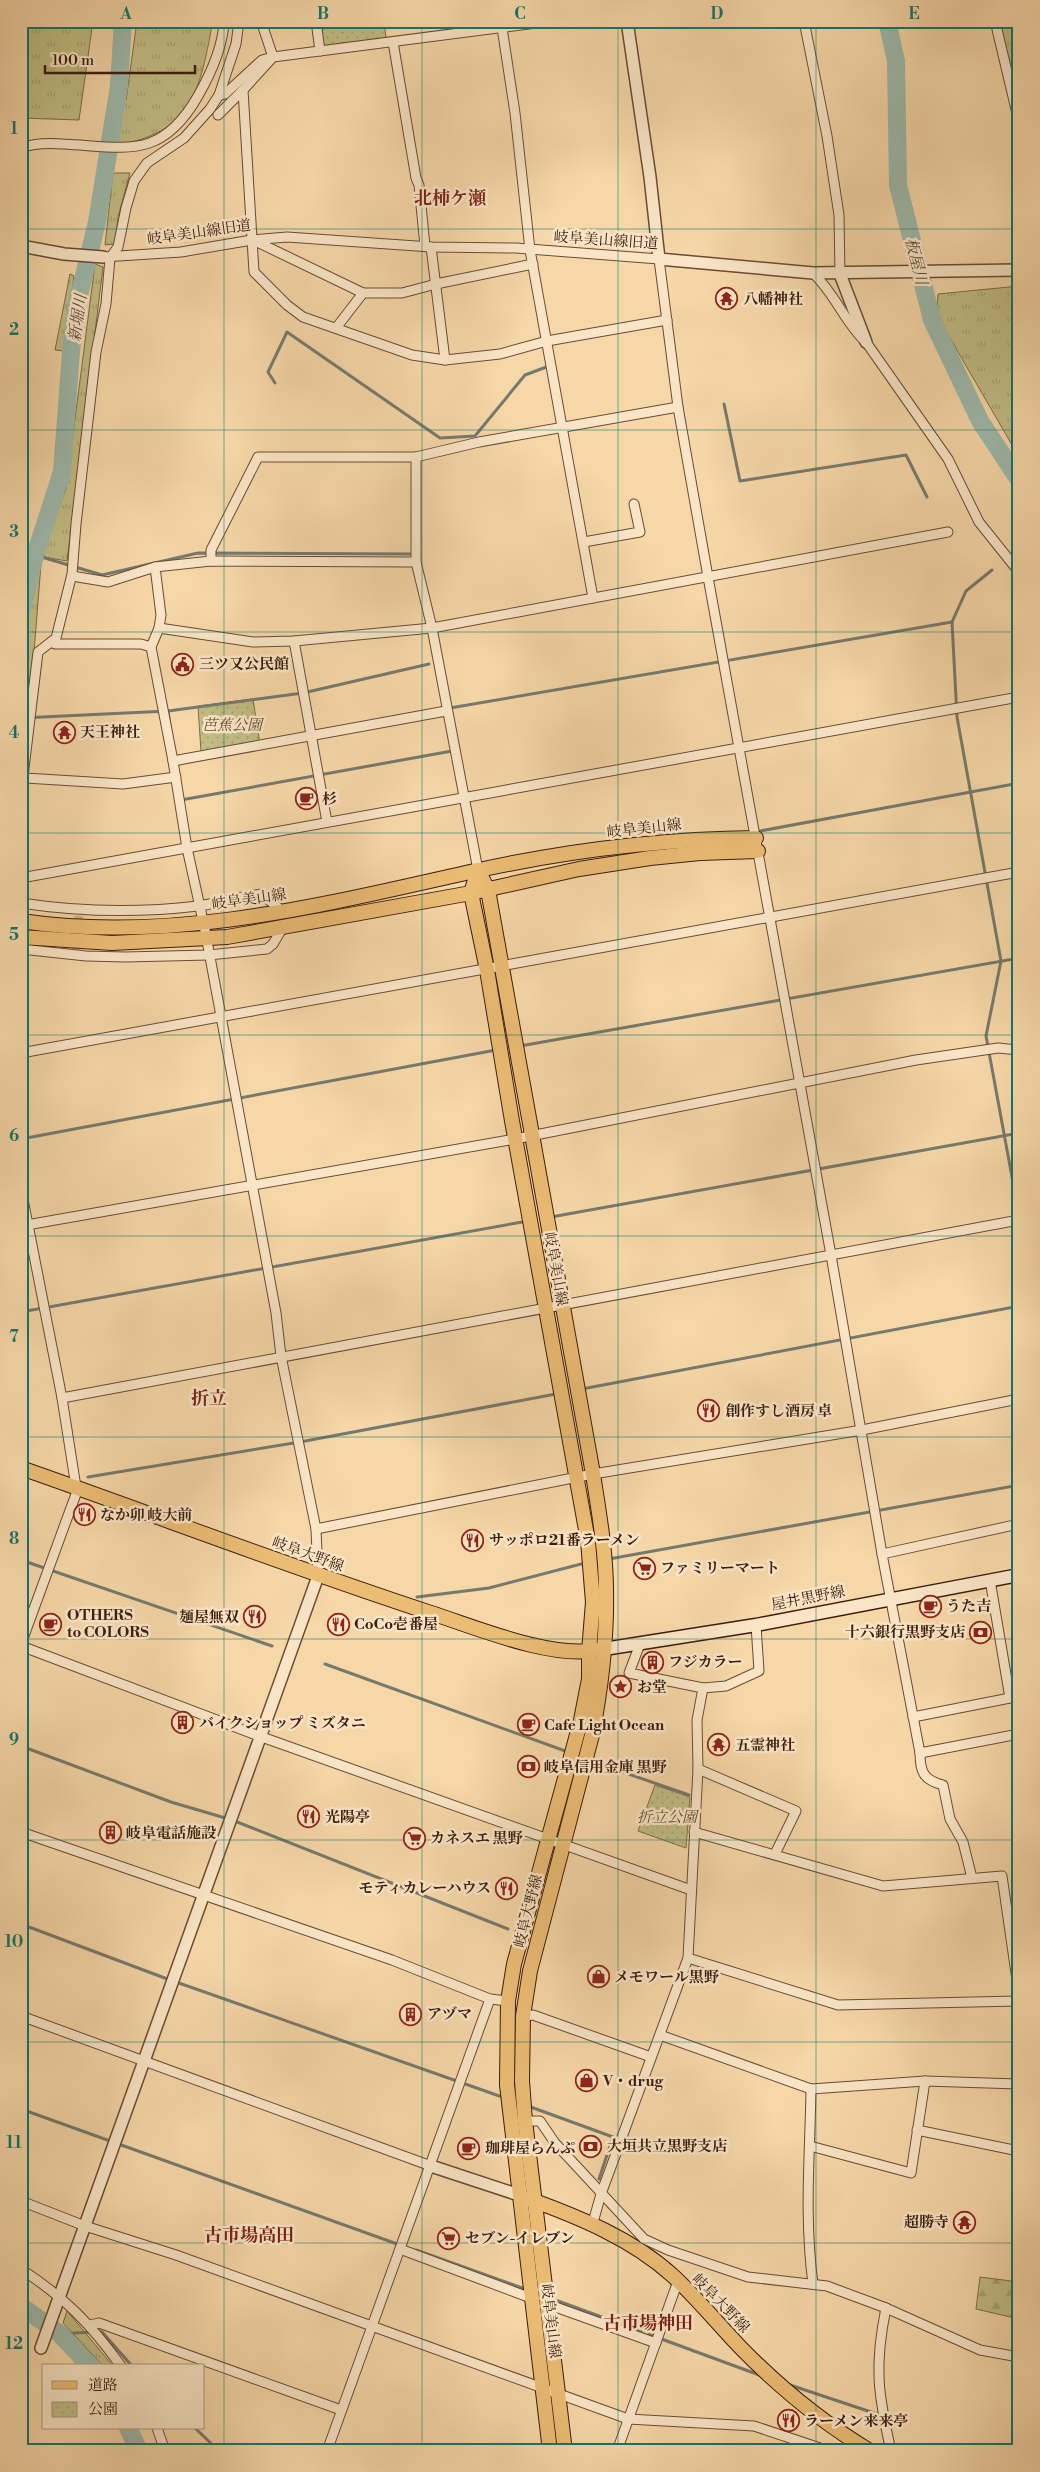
<svg xmlns="http://www.w3.org/2000/svg" width="1040" height="2472" font-family="'Libre Bodoni','Noto Serif JP',serif">
  <style>
    .grass { fill: url(#grass-tufts); stroke: #7e6c49 }
    .forest { fill: url(#forest-firs); stroke: #7e6c49 }
    .park { fill: url(#park-dots); stroke: #7e6c49 }
    .lines { fill: none; stroke-linecap: round; stroke-linejoin: round }
    .stream { stroke: #767a6d; stroke-width: 3 }
    .river { stroke: #9db9ac; stroke-width: 18 }
    .minor-tunnel { stroke: #d1b289; stroke-width: 9; stroke-dasharray: 9 4.5; stroke-linecap: butt }
    .minor-casing { stroke: #6a4b34; stroke-width: 11 }
    .tertiary-casing { stroke: #6a4b34; stroke-width: 14 }
    .secondary-casing { stroke: #3b1c0e; stroke-width: 15 }
    .primary-casing { stroke: #3b1c0e; stroke-width: 16 }
    .minor { stroke: #f9e5c6; stroke-width: 9 }
    .tertiary { stroke: #f9e5c6; stroke-width: 11 }
    .secondary { stroke: #f9e5c6; stroke-width: 12 }
    .primary { stroke: #ebbc74; stroke-width: 14 }
    .grid { fill: none; stroke: #0f766e; stroke-width: 1; stroke-opacity: 0.55 }
    .labels { text-anchor: middle; stroke-width: 5; stroke-linejoin: round; paint-order: stroke }
    .street-label { font-size: 15px; fill: #3b1c0e; stroke: #f9e5c6 }
    .poi-label { font-size: 15px; font-weight: bold; fill: #3b1c0e; stroke: #f9e5c6; text-anchor: start }
    .park-label { font-size: 15px; font-style: italic; fill: #634c31; stroke: #f9e5c6 }
    .water-label { font-size: 16px; font-style: italic; fill: #584b3d; stroke: #f9e5c6 }
    .quarter-label { font-size: 18px; font-weight: bold; fill: #7a1f14; stroke: #f9e5c6 }
    .neatline { fill: none; stroke: #0f766e; stroke-width: 2 }
    .grid-label { font-size: 16px; text-anchor: middle; font-weight: bold; fill: #0f766e }
  </style>
  <defs>
    <pattern id="grass-tufts" width="24" height="20" patternUnits="userSpaceOnUse" patternTransform="scale(1.25)"><rect width="24" height="20" fill="#c1bd84"/><path d="M3 7l-1-3M5 7V3M7 7l1-3M15 17l-1-3M17 17v-4M19 17l1-3" fill="none" stroke="#a7a271"/></pattern>
    <pattern id="forest-firs" width="22" height="20" patternUnits="userSpaceOnUse" patternTransform="scale(1.25)"><rect width="22" height="20" fill="#c1bd84"/><path d="M5 1l3.5 6h-7zM16 11l3.5 6h-7z" fill="#a7a271"/></pattern>
    <pattern id="park-dots" width="8" height="8" patternUnits="userSpaceOnUse" patternTransform="scale(1.25)"><rect width="8" height="8" fill="#c1bd84"/><path d="M2 2h.1M6 6h.1" fill="none" stroke="#a7a271" stroke-width="1.8" stroke-linecap="round"/></pattern>
  </defs>
  <rect width="100%" height="100%" fill="#f6d7a8"/>
  <filter id="stains"><feTurbulence type="fractalNoise" baseFrequency=".004" numOctaves="4"/><feColorMatrix values="0 0 0 0 .2 0 0 0 0 .09 0 0 0 0 .02 0 0 0 .5 -.17"/></filter>
  <radialGradient id="worn" r=".72"><stop offset=".6" stop-color="#630" stop-opacity="0"/><stop offset="1" stop-color="#630" stop-opacity=".3"/></radialGradient>
  <g class="grass">
    <path d="M25 21H93L79 120 21 118V28Z"/>
    <path d="M137 21H212V25C200 91 191 133 117 145L120 101 126 100Z"/>
    <path d="M999 21H1016L1019 29V104Z"/>
    <path d="M113 173H130L118 217 115 244 105 245Z"/>
    <path d="M95 264 103 267 67 561 44 557 43 549 66 489Z"/>
    <path d="M70 274 74 276 64 351 55 350Z"/>
    <path d="M1019 286V457L947 333 937 311 938 294Z"/>
    <path d="M41 564 29 716H21C21 667 25 615 37 567Z"/>
    <path d="M67 2311 113 2366H103L63 2323Z"/>
  </g>
  <path class="forest" d="M980 2277 1019 2282V2319L976 2309Z"/>
  <g class="park">
    <path d="M384 21 386 38 326 47 323 45 322 29Z"/>
    <path d="M253 699 260 744 201 752 198 706Z"/>
    <path d="M655 1785 690 1797 686 1848 638 1831Z"/>
  </g>
  <g class="lines">
    <g class="stream">
      <path d="M275 383 268 372 287 332 440 438 475 436 525 375 549 366"/>
      <path d="M724 404 740 481 906 455 927 497"/>
      <path d="M1018 549H1019"/>
      <path d="M35 555 102 575 198 553 415 554"/>
      <path d="M992 570 966 591 952 622 957 717 1001 961 986 1036 1019 1215"/>
      <path d="M450 710V708L952 622"/>
      <path d="M168 711 303 693 429 664"/>
      <path d="M21 718 168 711 170 725"/>
      <path d="M181 800 452 751"/>
      <path d="M760 831 1019 783"/>
      <path d="M520 1046 1019 958"/>
      <path d="M21 1139 496 1050"/>
      <path d="M551 1217 1019 1133"/>
      <path d="M21 1312 528 1221"/>
      <path d="M582 1389 1019 1306"/>
      <path d="M88 1477 300 1442 556 1394"/>
      <path d="M609 1559 1019 1485"/>
      <path d="M21 1560 272 1646"/>
      <path d="M417 1597 489 1588 585 1563"/>
      <path d="M325 1664 568 1752"/>
      <path d="M21 1746 171 1802 232 1820 508 1929"/>
      <path d="M588 1760 689 1795"/>
      <path d="M21 1924 170 1980"/>
      <path d="M176 1982 505 2098"/>
      <path d="M528 2106 613 2137 599 2179"/>
      <path d="M21 2109 400 2245"/>
      <path d="M416 2250 528 2290"/>
      <path d="M550 2298 762 2376"/>
      <path d="M98 2332H102L132 2366"/>
      <path d="M60 2334 91 2332"/>
      <path d="M790 2385 877 2414"/>
      <path d="M195 2428 219 2451"/>
    </g>
    <g class="river">
      <path d="M887 21 896 61 898 185 932 320 980 421 1019 480"/>
      <path d="M21 612 35 555 62 472 71 352 76 308 97 222 119 86 123 21"/>
      <path d="M21 2306 60 2334 90 2366"/>
      <path d="M128 2428 139 2451"/>
    </g>
    <path class="minor-tunnel" d="M76 951 79 916"/>
    <defs>
      <g id="minor">
        <path d="M261 21 273 57 243 90 254 272 287 305 303 317 412 355 445 360 500 354 547 341 667 320"/>
        <path d="M316 21 320 51"/>
        <path d="M501 21 515 113 530 250 593 598"/>
        <path d="M804 21 827 136 839 215 840 274"/>
        <path d="M995 21 1019 122"/>
        <path d="M393 42 416 178 419 185 425 246"/>
        <path d="M219 95 225 94 262 60 273 57 552 21"/>
        <path d="M218 115 243 90"/>
        <path d="M21 148C34 143 49 143 63 144 125 147 161 161 198 96 210 75 223 47 224 21"/>
        <path d="M253 240 363 293H402L436 284 533 264"/>
        <path d="M431 247 445 360"/>
        <path d="M103 257 181 252 252 240 287 237 431 247 516 248 659 259 678 407 708 577 831 1255 882 1554 920 1753C920 1771 923 1780 943 1785L950 1819 963 1842 972 1878"/>
        <path d="M813 273C836 295 845 323 866 342L948 459 979 522 1019 572"/>
        <path d="M336 328 363 293"/>
        <path d="M416 457V562L432 628 478 870"/>
        <path d="M584 542 640 532 634 504"/>
        <path d="M211 561V550L258 457H416L479 442 678 407"/>
        <path d="M72 576 108 582 155 567"/>
        <path d="M159 628 253 642 294 641 432 628 948 532"/>
        <path d="M294 641 327 822"/>
        <path d="M51 642 55 644H141L151 647"/>
        <path d="M173 761 446 711"/>
        <path d="M25 778 123 784 176 777"/>
        <path d="M21 793 38 652 56 638 72 574 76 524 96 352 106 304 110 258 118 247 126 208 134 181 147 163 184 138 210 109 219 95 236 44 239 21"/>
        <path d="M21 878 1019 697"/>
        <path d="M21 903C80 912 139 913 198 906 219 903 240 897 262 894L282 911"/>
        <path d="M21 949 86 956 125 957 209 955 267 949 273 944 283 927"/>
        <path d="M21 1053 1019 872"/>
        <path d="M21 1189 62 1398 76 1487V1494L21 1644"/>
        <path d="M21 1226 515 1139 916 1060 998 1048 1019 1050"/>
        <path d="M62 1398 1019 1220"/>
        <path d="M316 1529 593 1474 862 1430 1019 1399"/>
        <path d="M882 1554 1019 1524"/>
        <path d="M318 1576 316 1529 281 1356 276 1313 205 930 187 848 173 761 151 647 159 628 161 615 155 567 211 561 416 562"/>
        <path d="M640 1644 629 1673 703 1688"/>
        <path d="M21 1646 259 1736 691 1890"/>
        <path d="M913 1717 1010 1698 990 1580"/>
        <path d="M920 1753 1019 1734"/>
        <path d="M698 1769 796 1811 775 1854"/>
        <path d="M21 1832 392 1960 490 1999 508 2001"/>
        <path d="M694 1832 883 1886 1002 1876 1019 1994"/>
        <path d="M688 1958 838 2005 1019 2001"/>
        <path d="M21 2016 431 2166"/>
        <path d="M523 2016 533 2015 651 2057"/>
        <path d="M660 2035 811 2089 925 2081 1019 2084"/>
        <path d="M811 2089C810 2157 804 2215 813 2284"/>
        <path d="M525 2121H540L555 2143 644 2239 668 2250 748 2277 827 2286 886 2308 980 2350 1019 2357"/>
        <path d="M917 2130 1019 2151"/>
        <path d="M810 2146 911 2173 925 2081"/>
        <path d="M21 2201 85 2226 176 2255 628 2419 754 2426 829 2451"/>
        <path d="M592 2226 601 2194 688 1958 698 1769 697 1720 703 1688 726 1686 759 1671 756 1625"/>
        <path d="M400 2249 531 2298"/>
        <path d="M21 2269C65 2298 90 2323 121 2366"/>
        <path d="M547 2304 656 2343"/>
        <path d="M886 2308C874 2366 878 2394 891 2451"/>
        <path d="M90 2325 99 2323 341 2410"/>
        <path d="M157 2428 165 2451"/>
        <path d="M327 2451 490 1999"/>
        <path d="M617 2451 678 2281"/>
      </g>
      <g id="tertiary">
        <path d="M627 21 650 177 659 259 813 273 1019 270"/>
        <path d="M21 246 64 254 103 257"/>
        <path d="M840 274 866 342"/>
        <path d="M431 2166 519 2195"/>
        <path d="M41 2348 318 1576"/>
      </g>
      <path id="secondary" d="M604 1649 756 1625 1019 1575"/>
      <g id="primary">
        <path d="M478 870 471 893 487 970 512 1121 588 1541 593 1602 589 1652V1679L581 1720 514 1964 508 2001 507 2085 550 2451"/>
        <path d="M478 870 488 890 593 1474C599 1513 606 1552 606 1591 607 1639 601 1688 592 1735L530 1971 523 2016 522 2081 525 2121 565 2451"/>
        <path d="M21 921C175 944 330 903 479 870 571 850 663 839 756 838"/>
        <path d="M21 937 112 943 227 937 471 893 579 869 650 858 700 853 758 851"/>
        <path d="M21 1468C158 1516 293 1568 431 1613 475 1627 551 1659 596 1650"/>
        <path d="M529 2199C579 2217 632 2239 672 2275 696 2297 717 2323 740 2347 778 2386 823 2423 870 2451"/>
      </g>
    </defs>
    <use href="#minor" class="minor-casing"/>
    <use href="#tertiary" class="tertiary-casing"/>
    <use href="#secondary" class="secondary-casing"/>
    <use href="#primary" class="primary-casing"/>
    <use href="#minor" class="minor"/>
    <use href="#tertiary" class="tertiary"/>
    <use href="#secondary" class="secondary"/>
    <use href="#primary" class="primary"/>
  </g>
  <path class="grid" d="M224 21V2451M422 21V2451M618 21V2451M816 21V2451M21 229H1019M21 430H1019M21 632H1019M21 833H1019M21 1035H1019M21 1236H1019M21 1437H1019M21 1639H1019M21 1840H1019M21 2042H1019M21 2243H1019"/>
  <defs>
    <symbol id="temple-ring" viewBox="-11 -11 22 22"><circle r="9.5" fill="#f9e5c6" stroke="#8f2418" stroke-width="1.5"/><path d="M0-6L5-2H3V0L6.5 2.5H4V6H1.5V3h-3V6H-4V2.5H-6.5L-3 0V-2H-5Z" fill="#8f2418"/></symbol>
    <symbol id="civic-ring" viewBox="-11 -11 22 22"><circle r="9.5" fill="#f9e5c6" stroke="#8f2418" stroke-width="1.5"/><path d="M-.6-6.5H3V-4.5H.6V-3L4-1V1h2V6H-6V1h2V-1L-.6-3ZM-1.2 2.5V6h2.4V2.5Z" fill="#8f2418"/></symbol>
    <symbol id="cafe-ring" viewBox="-11 -11 22 22"><circle r="9.5" fill="#f9e5c6" stroke="#8f2418" stroke-width="1.5"/><path d="M-5.5-4.5H6V0H3Q3 3.5 0 3.5H-2.5Q-5.5 3.5-5.5 0ZM3-3.2v2h1.7v-2ZM-6 4.5H4V6H-6Z" fill="#8f2418"/></symbol>
    <symbol id="restaurant-ring" viewBox="-11 -11 22 22"><circle r="9.5" fill="#f9e5c6" stroke="#8f2418" stroke-width="1.5"/><path d="M-5-6h1v4h1v-4h1v4h1v-4h1v5L-1.5 .5V6h-2V.5L-5-1ZM5-6V6H3V1.5H1.5Q1.5-4 5-6Z" fill="#8f2418"/></symbol>
    <symbol id="supermarket-ring" viewBox="-11 -11 22 22"><circle r="9.5" fill="#f9e5c6" stroke="#8f2418" stroke-width="1.5"/><path d="M-6-5.5h2.5l.6 2H6L4.5 2H-2.5L-4.4-4H-6ZM-1.5 3.2a1.3 1.3 0 1 0 .1 0ZM3 3.2a1.3 1.3 0 1 0 .1 0Z" fill="#8f2418"/></symbol>
    <symbol id="bank-ring" viewBox="-11 -11 22 22"><circle r="9.5" fill="#f9e5c6" stroke="#8f2418" stroke-width="1.5"/><path d="M-6-4H6V4H-6ZM0-2.3a2.3 2.3 0 1 0 0 4.6a2.3 2.3 0 1 0 0-4.6Z" fill="#8f2418"/></symbol>
    <symbol id="building-ring" viewBox="-11 -11 22 22"><circle r="9.5" fill="#f9e5c6" stroke="#8f2418" stroke-width="1.5"/><path d="M-4-6H4V6H1V3H-1V6H-4ZM-2.5-4.3h1.7v1.8h-1.7ZM.8-4.3h1.7v1.8H.8ZM-2.5-1h1.7V.8h-1.7ZM.8-1h1.7V.8H.8Z" fill="#8f2418"/></symbol>
    <symbol id="sight-ring" viewBox="-11 -11 22 22"><circle r="9.5" fill="#f9e5c6" stroke="#8f2418" stroke-width="1.5"/><path d="M0-6L1.8-2.2L6-1.7L2.9 1.2L3.7 5.4L0 3.3L-3.7 5.4L-2.9 1.2L-6-1.7L-1.8-2.2Z" fill="#8f2418"/></symbol>
    <symbol id="shop-ring" viewBox="-11 -11 22 22"><circle r="9.5" fill="#f9e5c6" stroke="#8f2418" stroke-width="1.5"/><path d="M-5-2.5h2.3a2.7 3.5 0 0 1 5.4 0H5L5.5 6h-11ZM-1.5-2.5h3a1.5 2.3 0 0 0-3 0Z" fill="#8f2418"/></symbol>
  </defs>
  <g fill-rule="evenodd">
    <use href="#temple-ring" x="714" y="286" width="25" height="25"/>
    <use href="#civic-ring" x="170" y="652" width="25" height="25"/>
    <use href="#temple-ring" x="52" y="720" width="25" height="25"/>
    <use href="#cafe-ring" x="294" y="786" width="25" height="25"/>
    <use href="#restaurant-ring" x="696" y="1398" width="25" height="25"/>
    <use href="#restaurant-ring" x="72" y="1502" width="25" height="25"/>
    <use href="#restaurant-ring" x="460" y="1528" width="25" height="25"/>
    <use href="#supermarket-ring" x="632" y="1556" width="25" height="25"/>
    <use href="#cafe-ring" x="918" y="1594" width="25" height="25"/>
    <use href="#restaurant-ring" x="242" y="1604" width="25" height="25"/>
    <use href="#cafe-ring" x="38" y="1612" width="25" height="25"/>
    <use href="#restaurant-ring" x="326" y="1612" width="25" height="25"/>
    <use href="#bank-ring" x="968" y="1620" width="25" height="25"/>
    <use href="#building-ring" x="640" y="1650" width="25" height="25"/>
    <use href="#sight-ring" x="608" y="1674" width="25" height="25"/>
    <use href="#building-ring" x="170" y="1710" width="25" height="25"/>
    <use href="#cafe-ring" x="516" y="1712" width="25" height="25"/>
    <use href="#temple-ring" x="706" y="1732" width="25" height="25"/>
    <use href="#bank-ring" x="516" y="1754" width="25" height="25"/>
    <use href="#restaurant-ring" x="296" y="1804" width="25" height="25"/>
    <use href="#building-ring" x="98" y="1820" width="25" height="25"/>
    <use href="#supermarket-ring" x="402" y="1826" width="25" height="25"/>
    <use href="#restaurant-ring" x="494" y="1876" width="25" height="25"/>
    <use href="#shop-ring" x="586" y="1964" width="25" height="25"/>
    <use href="#building-ring" x="398" y="2002" width="25" height="25"/>
    <use href="#shop-ring" x="574" y="2068" width="25" height="25"/>
    <use href="#bank-ring" x="578" y="2134" width="25" height="25"/>
    <use href="#cafe-ring" x="456" y="2136" width="25" height="25"/>
    <use href="#temple-ring" x="952" y="2210" width="25" height="25"/>
    <use href="#supermarket-ring" x="436" y="2226" width="25" height="25"/>
    <use href="#restaurant-ring" x="776" y="2408" width="25" height="25"/>
  </g>
  <g class="labels">
    <g class="street-label">
      <text transform="translate(199 232) rotate(-8)" y="5">岐阜美山線旧道</text>
      <text transform="translate(606 240) rotate(4)" y="5">岐阜美山線旧道</text>
      <text transform="translate(644 828) rotate(-6)" y="5">岐阜美山線</text>
      <text transform="translate(249 899) rotate(-8)" y="5">岐阜美山線</text>
      <text transform="translate(556 1269) rotate(80)" y="5">岐阜美山線</text>
      <text transform="translate(308 1554) rotate(20)" y="5">岐阜大野線</text>
      <text transform="translate(808 1598) rotate(-11)" y="5">屋井黒野線</text>
      <text transform="translate(528 1911) rotate(-76)" y="5">岐阜大野線</text>
      <text transform="translate(721 2303) rotate(46)" y="5">岐阜大野線</text>
      <text transform="translate(551 2321) rotate(83)" y="5">岐阜美山線</text>
    </g>
    <g class="poi-label">
      <text x="743" y="304">八幡神社</text>
      <text x="199" y="669">三ツ又公民館</text>
      <text x="80" y="737">天王神社</text>
      <text x="322" y="804">杉</text>
      <text x="725" y="1416">創作すし酒房 卓</text>
      <text x="100" y="1520">なか卯 岐大前</text>
      <text x="489" y="1545">サッポロ21番ラーメン</text>
      <text x="660" y="1573">ファミリーマート</text>
      <text x="946" y="1611">うた吉</text>
      <text x="67" y="1620">OTHERS<tspan x="67" dy="17">to COLORS</tspan></text>
      <text x="239" y="1622" text-anchor="end">麺屋無双</text>
      <text x="354" y="1629">CoCo壱番屋</text>
      <text x="965" y="1637" text-anchor="end">十六銀行黒野支店</text>
      <text x="668" y="1667">フジカラー</text>
      <text x="637" y="1692">お堂</text>
      <text x="199" y="1728">バイクショップ ミズタニ</text>
      <text x="544" y="1730">Cafe Light Ocean</text>
      <text x="735" y="1750">五霊神社</text>
      <text x="544" y="1772">岐阜信用金庫 黒野</text>
      <text x="325" y="1822">光陽亭</text>
      <text x="126" y="1838">岐阜電話施設</text>
      <text x="430" y="1843">カネスエ 黒野</text>
      <text x="491" y="1893" text-anchor="end">モティカレーハウス</text>
      <text x="614" y="1982">メモワール黒野</text>
      <text x="427" y="2019">アヅマ</text>
      <text x="603" y="2086">V・drug</text>
      <text x="607" y="2151">大垣共立黒野支店</text>
      <text x="485" y="2153">珈琲屋らんぷ</text>
      <text x="949" y="2227" text-anchor="end">超勝寺</text>
      <text x="465" y="2243">セブン-イレブン</text>
      <text x="804" y="2426">ラーメン来来亭</text>
    </g>
    <g class="park-label">
      <text x="232" y="730">芭蕉公園</text>
      <text x="667" y="1822">折立公園</text>
    </g>
    <g class="water-label">
      <text transform="translate(917 261) rotate(76)" y="6">板屋川</text>
      <text transform="translate(77 318) rotate(-82)" y="6">新堀川</text>
    </g>
    <g class="quarter-label">
      <text x="450" y="204">北柿ケ瀬</text>
      <text x="209" y="1404">折立</text>
      <text x="249" y="2241">古市場高田</text>
      <text x="648" y="2329">古市場神田</text>
    </g>
  </g>
  <rect width="1040" height="2472" fill="none" stroke="#f6d7a8" stroke-width="55"/>
  <rect x="42" y="2364" width="162" height="65" fill="#f9e5c6" stroke="#ad957c"/>
  <rect x="52" y="2381" width="25" height="8" fill="#ebbc74" stroke="#ad957c"/>
  <text x="88" y="2390" font-size="15" fill="#3b1c0e">道路</text>
  <rect x="52" y="2402" width="25" height="15" fill="url(#park-dots)" stroke="#ad957c"/>
  <text x="88" y="2414" font-size="15" fill="#3b1c0e">公園</text>
  <path d="M45 65v8h150v-8" fill="none" stroke="#3b1c0e" stroke-width="2.5"/>
  <text x="52" y="65" font-size="15" fill="#3b1c0e" stroke="#f9e5c6" stroke-width="4" paint-order="stroke">100 m</text>
  <rect x="28" y="28" width="984" height="2416" class="neatline"/>
  <g class="grid-label">
    <text x="126" y="19">A</text>
    <text x="323" y="19">B</text>
    <text x="520" y="19">C</text>
    <text x="717" y="19">D</text>
    <text x="914" y="19">E</text>
    <text x="14" y="134">1</text>
    <text x="14" y="335">2</text>
    <text x="14" y="537">3</text>
    <text x="14" y="738">4</text>
    <text x="14" y="940">5</text>
    <text x="14" y="1141">6</text>
    <text x="14" y="1342">7</text>
    <text x="14" y="1544">8</text>
    <text x="14" y="1745">9</text>
    <text x="14" y="1947">10</text>
    <text x="14" y="2148">11</text>
    <text x="14" y="2349">12</text>
  </g>
  <rect width="100%" height="100%" filter="url(#stains)"/>
  <rect width="100%" height="100%" fill="url(#worn)"/>
</svg>
